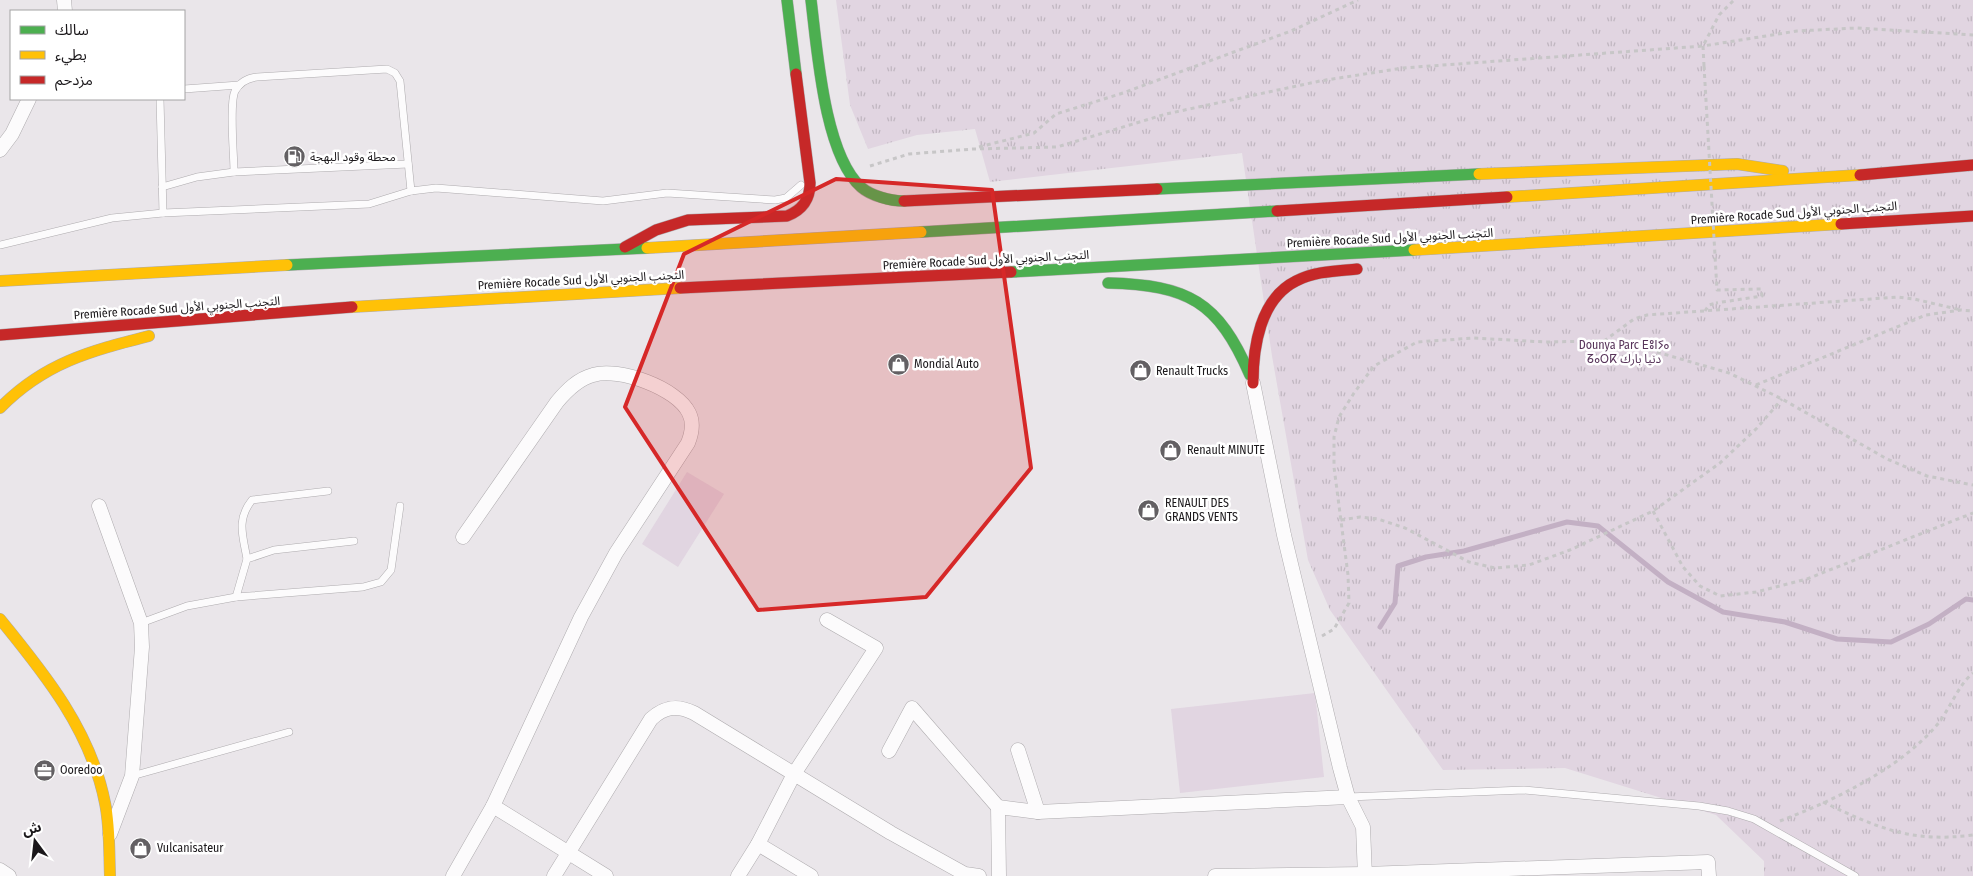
<svg xmlns="http://www.w3.org/2000/svg" width="1973" height="876" font-family="'Fira Sans Condensed','Noto Sans Arabic','Noto Sans Tifinagh',sans-serif">
  <style>
    .green { fill: #e1d5e1 }
    .park { fill: url(#park-tufts) }
    .lines { fill: none; stroke-linecap: round; stroke-linejoin: round }
    .stream { stroke: #c3b0c4; stroke-width: 5 }
    .lane-casing { stroke: #aeabae; stroke-width: 8 }
    .street-casing { stroke: #aeabae; stroke-width: 15 }
    .fast-casing { stroke: #aeabae; stroke-width: 12 }
    .slow-casing { stroke: #aeabae; stroke-width: 12 }
    .jam-casing { stroke: #aeabae; stroke-width: 12 }
    .path { stroke: #c7c6c7; stroke-width: 3; stroke-dasharray: 4 4; stroke-linecap: butt }
    .lane { stroke: #fcfbfc; stroke-width: 7 }
    .street { stroke: #fcfbfc; stroke-width: 14 }
    .fast { stroke: #4caf50; stroke-width: 11 }
    .slow { stroke: #ffc107; stroke-width: 11 }
    .jam { stroke: #c62828; stroke-width: 11 }
    .path-bridge { stroke: #c7c6c7; stroke-width: 3; stroke-dasharray: 4 4; stroke-linecap: butt }
    .marked { fill: #d62828; fill-opacity: 0.2; stroke: #d62828; stroke-width: 4; stroke-linejoin: round }
    .labels { text-anchor: middle; stroke-width: 5; stroke-linejoin: round; paint-order: stroke }
    .poi-label { font-size: 12px; fill: #1b181b; stroke: #fff; text-anchor: start }
    .street-label { font-size: 12px; fill: #1b181b; stroke: #fff }
    .park-label { font-size: 12px; fill: #573359; stroke: #fff }
  </style>
  <defs>
    <pattern id="park-tufts" width="24" height="20" patternUnits="userSpaceOnUse" patternTransform="scale(1.25)"><rect width="24" height="20" fill="#e1d5e1"/><path d="M3 7l-1-3M5 7V3M7 7l1-3M15 17l-1-3M17 17v-4M19 17l1-3" fill="none" stroke="#c0b6c0"/></pattern>
  </defs>
  <rect width="100%" height="100%" fill="#eae6ea"/>
  <g class="green">
    <path d="M687 472 724 494 678 567 642 544Z"/>
    <path d="M1315 693 1324 777 1180 793 1171 709Z"/>
  </g>
  <path class="park" d="M836 0H1973V876H1764V861L1716 815 1565 768 1443 770 1330 610 1308 560 1272 356 1242 153 990 182 975 129 917 135 868 149 850 105Z"/>
  <g class="lines">
    <path class="stream" d="M1380 627 1395 603 1398 566 1426 557 1464 551 1567 522 1598 526 1668 582 1723 612 1785 622 1837 639 1891 642 1929 624 1966 599 1973 600"/>
    <defs>
      <g id="lane">
        <path d="M184 89 239 85"/>
        <path d="M160 99 163 213"/>
        <path d="M234 172C234 155 229 104 235 91 240 82 248 78 257 77L387 69 395 73 400 81 411 191"/>
        <path d="M162 187 197 177 234 172 408 164"/>
        <path d="M0 245 112 218 163 213 369 204 411 191 436 188 603 201 667 193 775 200 786 198 801 185"/>
        <path d="M247 559C243 536 236 520 252 500L328 491"/>
        <path d="M236 597 247 559 274 550 354 541"/>
        <path d="M141 623 187 606 236 597 363 587 381 582 391 570 400 506"/>
        <path d="M132 776 289 732"/>
        <path d="M1348 797 1524 790 1699 806 1728 811 1754 819 1855 876"/>
      </g>
      <g id="street">
        <path d="M64 0 65 11"/>
        <path d="M0 150 12 134 29 99"/>
        <path d="M1253 383 1284 535 1340 768 1348 797 1363 827 1365 876"/>
        <path d="M99 506 141 623 142 647 132 776 110 834"/>
        <path d="M1018 750 1038 812"/>
        <path d="M889 751 912 708 998 807 999 876"/>
        <path d="M493 806 606 876"/>
        <path d="M998 807 1038 812 1348 797"/>
        <path d="M758 844 811 876"/>
        <path d="M0 870 9 876"/>
        <path d="M453 876 493 806 581 617 616 553 688 443C692 433 694 423 689 413 677 388 619 367 593 375 578 379 567 390 557 402L463 537"/>
        <path d="M554 876 651 719C665 706 678 705 694 713L891 833 965 874 979 876"/>
        <path d="M738 876 758 844 794 774 876 648 827 620"/>
        <path d="M1215 876 1365 874 1708 862 1709 876"/>
      </g>
      <g id="fast">
        <path d="M787 0 796 74"/>
        <path d="M811 0C817 48 824 154 861 187 871 196 891 201 904 201"/>
        <path d="M1157 189 1479 174"/>
        <path d="M921 232 1277 211"/>
        <path d="M287 265 647 248"/>
        <path d="M1011 272 1414 250"/>
        <path d="M1108 283C1188 285 1218 301 1250 375"/>
      </g>
      <g id="slow">
        <path d="M1479 174 1737 164 1783 171"/>
        <path d="M1507 197 1860 175"/>
        <path d="M647 248 921 232"/>
        <path d="M1414 250 1841 224"/>
        <path d="M0 281 287 265"/>
        <path d="M352 307 680 288"/>
        <path d="M0 408C44 363 90 351 149 336"/>
        <path d="M0 619C45 674 91 731 105 803 110 827 109 852 110 876"/>
      </g>
      <g id="jam">
        <path d="M1860 175 1973 165"/>
        <path d="M904 201 1157 189"/>
        <path d="M1277 211 1507 197"/>
        <path d="M1841 224 1973 216"/>
        <path d="M625 247 656 230 688 220 787 216C802 210 810 200 810 183L796 74"/>
        <path d="M680 288 1011 272"/>
        <path d="M0 335 352 307"/>
        <path d="M1253 383C1253 347 1260 299 1296 281 1315 271 1337 271 1357 269"/>
      </g>
    </defs>
    <use href="#lane" class="lane-casing"/>
    <use href="#street" class="street-casing"/>
    <use href="#fast" class="fast-casing"/>
    <use href="#slow" class="slow-casing"/>
    <use href="#jam" class="jam-casing"/>
    <g class="path">
      <path d="M1704 66 1703 46 1797 31 1857 28 1973 35"/>
      <path d="M979 147 1034 133 1056 114 1123 93 1223 56 1291 31 1358 0"/>
      <path d="M870 166 909 154 973 149 1057 147 1166 114 1320 81 1403 68 1703 46 1719 15 1734 0"/>
      <path d="M1705 311 1709 305 1716 303"/>
      <path d="M1604 341 1634 319 1647 315 1898 297 1914 299 1961 310"/>
      <path d="M1756 385 1926 315 1961 310 1973 311"/>
      <path d="M1653 511 1683 567 1700 586 1720 596 1756 592 1807 579 1973 513"/>
      <path d="M1341 520 1360 517 1378 519 1405 528 1469 562 1495 568 1529 565 1570 550 1653 511 1720 463 1757 428 1782 399"/>
      <path d="M1322 636 1334 629 1349 603 1348 575 1334 467V437L1339 417 1354 393 1374 366 1417 342 1474 338 1545 342 1598 341 1629 344 1729 373 1782 399 1887 459 1927 476 1973 485"/>
      <path d="M1823 802C1878 828 1911 843 1973 835"/>
      <path d="M1780 821C1833 801 1899 769 1936 726 1950 710 1957 686 1973 673"/>
    </g>
    <use href="#lane" class="lane"/>
    <use href="#street" class="street"/>
    <use href="#fast" class="fast"/>
    <use href="#slow" class="slow"/>
    <use href="#jam" class="jam"/>
    <path class="path-bridge" d="M1704 66 1717 290 1761 289 1762 296 1716 303"/>
  </g>
  <path class="marked" d="M836 179 992 190 1031 468 926 597 758 610 625 407 684 254Z"/>
  <defs>
    <symbol id="fuel-disc" viewBox="-11 -11 22 22"><circle r="9.5" fill="#636063" stroke="#fff"/><path d="M-5.5-6h7V0h2V4h1.3V-2.5L3-4.5l.8-.8L6-3V5H2.5V1h-1V6h-7ZM-4.2-4.7v3.2H.2V-4.7Z" fill="#fff"/></symbol>
    <symbol id="shop-disc" viewBox="-11 -11 22 22"><circle r="9.5" fill="#636063" stroke="#fff"/><path d="M-5-2.5h2.3a2.7 3.5 0 0 1 5.4 0H5L5.5 6h-11ZM-1.5-2.5h3a1.5 2.3 0 0 0-3 0Z" fill="#fff"/></symbol>
    <symbol id="office-disc" viewBox="-11 -11 22 22"><circle r="9.5" fill="#636063" stroke="#fff"/><path d="M-6-3h4V-5.5h4V-3h4V5H-6ZM-1-4.5V-3h2v-1.5ZM-6 0V1H6V0Z" fill="#fff"/></symbol>
  </defs>
  <g fill-rule="evenodd">
    <use href="#fuel-disc" x="282" y="144" width="25" height="25"/>
    <use href="#shop-disc" x="886" y="352" width="25" height="25"/>
    <use href="#shop-disc" x="1128" y="358" width="25" height="25"/>
    <use href="#shop-disc" x="1158" y="438" width="25" height="25"/>
    <use href="#shop-disc" x="1136" y="498" width="25" height="25"/>
    <use href="#office-disc" x="32" y="758" width="25" height="25"/>
    <use href="#shop-disc" x="128" y="836" width="25" height="25"/>
  </g>
  <g class="labels">
    <g class="poi-label">
      <text x="310" y="161">محطة وقود البهجة</text>
      <text x="914" y="368">Mondial Auto</text>
      <text x="1156" y="375">Renault Trucks</text>
      <text x="1187" y="454">Renault MINUTE</text>
      <text x="1165" y="507">RENAULT DES<tspan x="1165" dy="14">GRANDS VENTS</tspan></text>
      <text x="60" y="774">Ooredoo</text>
      <text x="157" y="852">Vulcanisateur</text>
    </g>
    <g class="street-label">
      <text transform="translate(1794 213) rotate(-4)" y="4">Première Rocade Sud التجنب الجنوبي الأول</text>
      <text transform="translate(1390 238) rotate(-3)" y="4">Première Rocade Sud التجنب الجنوبي الأول</text>
      <text transform="translate(986 260) rotate(-3)" y="4">Première Rocade Sud التجنب الجنوبي الأول</text>
      <text transform="translate(581 280) rotate(-3)" y="4">Première Rocade Sud التجنب الجنوبي الأول</text>
      <text transform="translate(177 308) rotate(-4)" y="4">Première Rocade Sud التجنب الجنوبي الأول</text>
    </g>
    <g class="park-label">
      <text x="1624" y="349">Dounya Parc ⴹⵓⵏⵢⴰ<tspan x="1624" dy="14">ⵒⴰⵔⴽ دنيا بارك</tspan></text>
    </g>
  </g>
  <rect x="10" y="10" width="175" height="90" fill="#ffffff" stroke="#a4a3a4"/>
  <rect x="20" y="26" width="25" height="8" fill="#4caf50" stroke="#a4a3a4"/>
  <text x="55" y="35" font-size="15" fill="#1b181b">سالك</text>
  <rect x="20" y="51" width="25" height="8" fill="#ffc107" stroke="#a4a3a4"/>
  <text x="55" y="60" font-size="15" fill="#1b181b">بطيء</text>
  <rect x="20" y="76" width="25" height="8" fill="#c62828" stroke="#a4a3a4"/>
  <text x="55" y="85" font-size="15" fill="#1b181b">مزدحم</text>
  <g transform="translate(35 841) rotate(345)" stroke="#ffffff" stroke-width="4" paint-order="stroke">
  <path d="M0-4L9 19L0 12L-9 19Z" fill="#1b181b"/>
  <text y="-8" font-size="14" font-weight="bold" text-anchor="middle" fill="#1b181b">ش</text>
  </g>
</svg>
